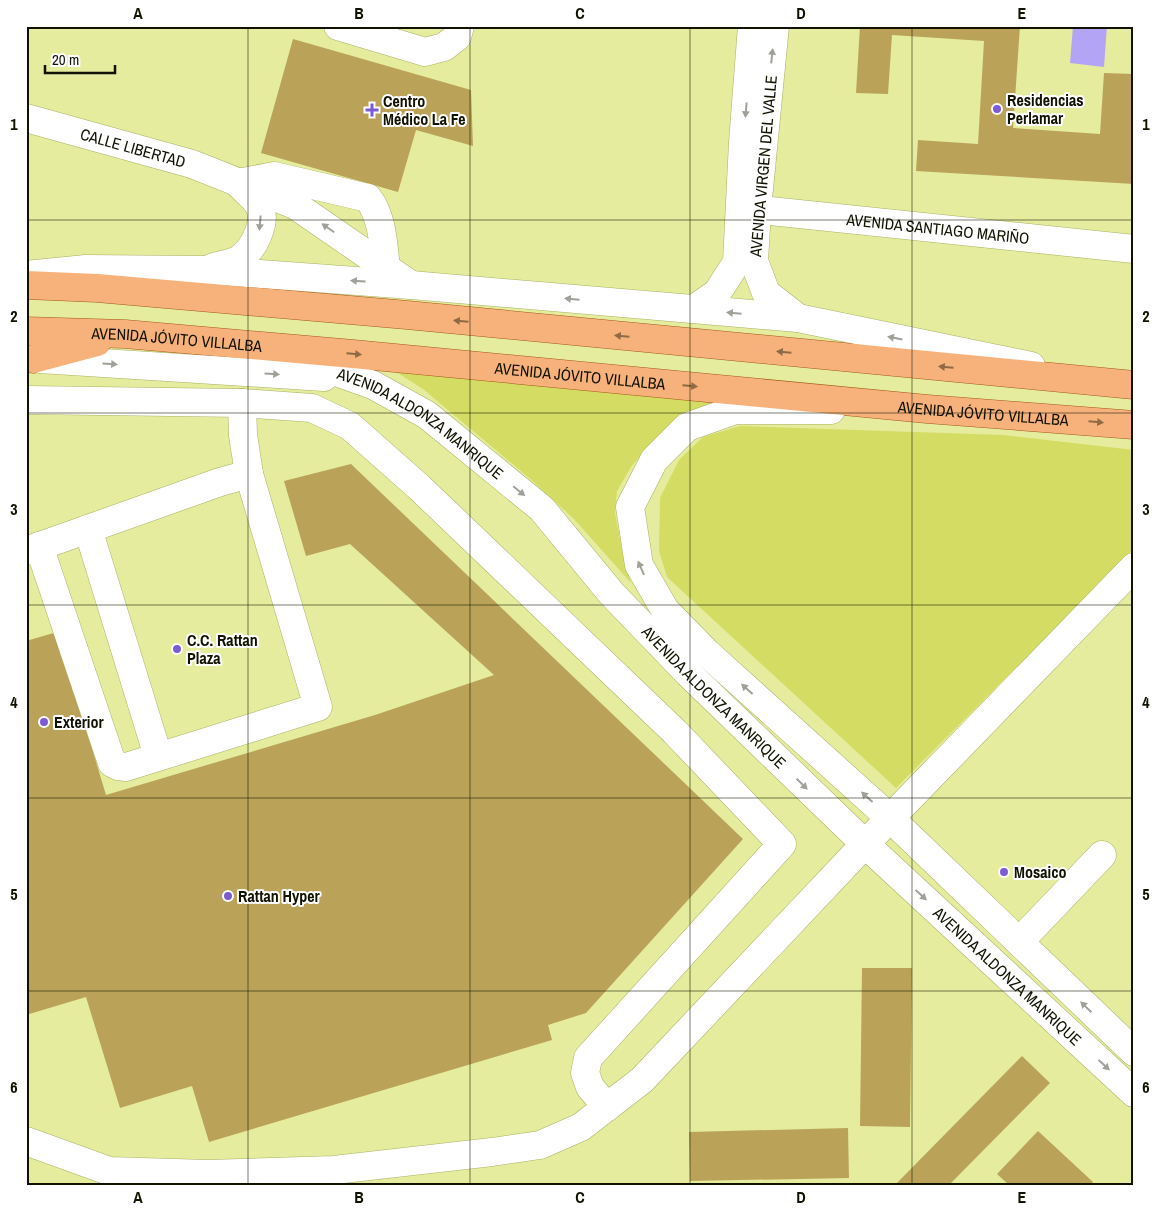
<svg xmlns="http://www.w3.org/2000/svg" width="1160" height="1211" font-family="'Archivo Narrow',sans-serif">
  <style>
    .green { fill: #d4dc64 }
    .water { fill: #b4a4f6 }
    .building { fill: #baa358 }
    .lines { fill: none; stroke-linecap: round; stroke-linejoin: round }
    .minor-casing { stroke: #aab064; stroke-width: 29 }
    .major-casing { stroke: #a35817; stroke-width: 29 }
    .minor { stroke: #fff; stroke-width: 28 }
    .major { stroke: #f7b27c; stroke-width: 28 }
    .oneway { fill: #a0a099 }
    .oneway2 { fill: #906a44 }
    .grid { fill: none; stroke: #111200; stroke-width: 1; stroke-opacity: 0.55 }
    .poi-dot { fill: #7d5bd5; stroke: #fff; stroke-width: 2 }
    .labels { text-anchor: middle; stroke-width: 4; stroke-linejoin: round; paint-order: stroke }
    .poi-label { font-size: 16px; font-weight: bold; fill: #111200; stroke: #fff; text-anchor: start }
    .street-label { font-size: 16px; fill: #111200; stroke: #fff }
    .neatline { fill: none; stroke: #111200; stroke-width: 2 }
    .grid-label { font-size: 16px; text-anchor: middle; font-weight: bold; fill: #111200 }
  </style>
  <rect width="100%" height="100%" fill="#e5ec9e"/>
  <g class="green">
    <path d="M393 370 721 400 678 419 652 442 631 467 617 491 615 513 623 555 631 583 574 519 528 477 423 389Z"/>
    <path d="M740 426 1003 435 1134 450V549L896 788 667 577 659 551 660 498 679 460 703 437Z"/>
  </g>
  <path class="water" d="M1073 26H1107L1104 67 1070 63Z"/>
  <g class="building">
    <path d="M860 26H1020L1013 128 1100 134 1104 73 1134 74V184L916 171 918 140 978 144 984 41 892 35 888 94 856 93Z"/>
    <path d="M293 39 471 90 473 146 416 130 398 192 261 153Z"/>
    <path d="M351 464 743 839 586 1013 548 1025 552 1040 209 1142 192 1086 120 1108 86 997 26 1015V641L57 632 106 795 375 715 494 675 350 544 306 556 284 481Z"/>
    <path d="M862 968H912L910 1127 860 1126Z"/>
    <path d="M1022 1056 1050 1083 949 1185H895Z"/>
    <path d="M848 1128 849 1178 690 1181 689 1132Z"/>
    <path d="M1038 1131 1093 1182 1090 1185H1009L997 1174Z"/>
  </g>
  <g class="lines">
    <defs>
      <g id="minor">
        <path d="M338 26 425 52 444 47 457 37 460 26"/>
        <path d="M775 26 757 209 754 261 766 293 798 318"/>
        <path id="s1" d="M26 118 192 164 295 205 411 285"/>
        <path d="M238 183 274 176 368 198C383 218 383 244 386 268"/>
        <path id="s2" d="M741 208 1134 249"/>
        <path d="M211 268C219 265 230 264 238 260 253 251 269 221 258 204 254 197 245 191 239 184"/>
        <path d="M26 275 86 269 205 270 411 285 798 318 1031 366"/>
        <path d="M694 309 717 293 737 262 743 142 752 26"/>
        <path id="s3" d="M280 352 373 385 427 415 542 509 611 593 689 674 865 844 1134 1093"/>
        <path d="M40 359 324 377"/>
        <path d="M26 400 242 403 312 408 350 426 420 488 675 732 782 844 588 1058 585 1073 590 1087 607 1107"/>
        <path d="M831 410H735L687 427 654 460 630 507 639 565 665 610 707 653 890 818 1134 1052"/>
        <path d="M88 529 158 756"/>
        <path d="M39 546 112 763 118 766 126 767 318 707 249 474 243 435 242 403"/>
        <path d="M26 551 220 482 249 474"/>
        <path d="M1019 942 1102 855"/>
        <path d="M26 1141 109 1171 208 1174 334 1170 492 1152 540 1145 581 1127 642 1080 865 844 1134 567"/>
      </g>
      <g id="major">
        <path d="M26 285 97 288 407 315 1134 385"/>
        <path id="s4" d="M26 331 125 334 353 354 927 409 1134 425"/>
        <path d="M33 359 97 342"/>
      </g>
    </defs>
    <use href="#minor" class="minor-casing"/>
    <use href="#major" class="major-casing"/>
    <use href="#minor" class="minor"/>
    <use href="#major" class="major"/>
  </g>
  <defs><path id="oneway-solid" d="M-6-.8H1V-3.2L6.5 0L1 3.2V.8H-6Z" transform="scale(1.25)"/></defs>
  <g class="oneway">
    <use href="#oneway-solid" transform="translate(772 56) rotate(-84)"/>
    <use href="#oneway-solid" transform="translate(746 110) rotate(95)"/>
    <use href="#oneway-solid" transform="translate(260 223) rotate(95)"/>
    <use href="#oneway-solid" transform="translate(328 228) rotate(-145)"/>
    <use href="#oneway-solid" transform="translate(358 281) rotate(-176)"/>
    <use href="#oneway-solid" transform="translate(572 299) rotate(-175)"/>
    <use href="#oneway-solid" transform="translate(734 313) rotate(-175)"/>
    <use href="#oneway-solid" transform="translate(895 338) rotate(-169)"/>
    <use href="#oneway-solid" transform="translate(110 364) rotate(4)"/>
    <use href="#oneway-solid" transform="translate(272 374) rotate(4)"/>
    <use href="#oneway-solid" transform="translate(519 491) rotate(39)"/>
    <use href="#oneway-solid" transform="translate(641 568) rotate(-114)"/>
    <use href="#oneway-solid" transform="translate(747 689) rotate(-138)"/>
    <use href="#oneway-solid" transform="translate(802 784) rotate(44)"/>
    <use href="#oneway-solid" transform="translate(867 797) rotate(-138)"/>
    <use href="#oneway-solid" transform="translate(921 895) rotate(43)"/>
    <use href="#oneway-solid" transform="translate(1086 1007) rotate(-136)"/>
    <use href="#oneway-solid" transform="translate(1104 1065) rotate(43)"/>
  </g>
  <g class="oneway2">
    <use href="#oneway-solid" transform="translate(461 321) rotate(-175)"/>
    <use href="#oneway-solid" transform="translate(622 336) rotate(-175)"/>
    <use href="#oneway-solid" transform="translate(784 352) rotate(-175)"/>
    <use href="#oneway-solid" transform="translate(354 354) rotate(5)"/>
    <use href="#oneway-solid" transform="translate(946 367) rotate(-175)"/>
    <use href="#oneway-solid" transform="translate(690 386) rotate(5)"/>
    <use href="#oneway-solid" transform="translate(1096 422) rotate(5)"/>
  </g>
  <path class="grid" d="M248 26V1185M470 26V1185M690 26V1185M912 26V1185M26 220H1134M26 413H1134M26 605H1134M26 798H1134M26 991H1134"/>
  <g class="poi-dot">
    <circle cx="997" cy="109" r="5"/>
    <path d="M369.5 102.5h5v5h5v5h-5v5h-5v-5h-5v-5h5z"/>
    <circle cx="177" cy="649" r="5"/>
    <circle cx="44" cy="722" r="5"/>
    <circle cx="1004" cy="872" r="5"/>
    <circle cx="228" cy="896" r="5"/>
  </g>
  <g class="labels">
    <g class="poi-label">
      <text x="1007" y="106">Residencias<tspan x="1007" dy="18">Perlamar</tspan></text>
      <text x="383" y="107">Centro<tspan x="383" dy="18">Médico La Fe</tspan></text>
      <text x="187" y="646">C.C. Rattan<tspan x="187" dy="18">Plaza</tspan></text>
      <text x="54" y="728">Exterior</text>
      <text x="1014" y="878">Mosaico</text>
      <text x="238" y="902">Rattan Hyper</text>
    </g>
    <g class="street-label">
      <text dy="6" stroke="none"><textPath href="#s1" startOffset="111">CALLE LIBERTAD</textPath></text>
      <text transform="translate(763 166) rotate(-85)" y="6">AVENIDA VIRGEN DEL VALLE</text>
      <text dy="6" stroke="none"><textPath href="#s2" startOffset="198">AVENIDA SANTIAGO MARIÑO</textPath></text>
      <text dy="6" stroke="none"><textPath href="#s4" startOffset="151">AVENIDA JÓVITO VILLALBA</textPath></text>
      <text dy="6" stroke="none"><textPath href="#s4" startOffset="556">AVENIDA JÓVITO VILLALBA</textPath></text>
      <text dy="6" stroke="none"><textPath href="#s4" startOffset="961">AVENIDA JÓVITO VILLALBA</textPath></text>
      <text dy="6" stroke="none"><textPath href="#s3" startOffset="159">AVENIDA ALDONZA MANRIQUE</textPath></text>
      <text dy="6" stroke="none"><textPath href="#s3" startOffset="564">AVENIDA ALDONZA MANRIQUE</textPath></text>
      <text dy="6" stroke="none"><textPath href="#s3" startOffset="969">AVENIDA ALDONZA MANRIQUE</textPath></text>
    </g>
  </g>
  <rect width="1160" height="1211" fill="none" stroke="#ffffff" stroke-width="55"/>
  <path d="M45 65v8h70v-8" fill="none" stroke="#111200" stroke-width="2.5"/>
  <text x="52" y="65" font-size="15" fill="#111200" stroke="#ffffff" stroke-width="4" paint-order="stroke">20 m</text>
  <rect x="28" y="28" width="1104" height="1156" class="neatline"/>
  <g class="grid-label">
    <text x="138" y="19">A</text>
    <text x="359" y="19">B</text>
    <text x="580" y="19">C</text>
    <text x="801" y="19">D</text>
    <text x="1022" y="19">E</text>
    <text x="14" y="130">1</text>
    <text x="1146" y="130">1</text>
    <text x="14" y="322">2</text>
    <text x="1146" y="322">2</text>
    <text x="14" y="515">3</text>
    <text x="1146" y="515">3</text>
    <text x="14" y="708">4</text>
    <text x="1146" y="708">4</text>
    <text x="14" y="900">5</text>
    <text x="1146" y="900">5</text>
    <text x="14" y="1093">6</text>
    <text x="1146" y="1093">6</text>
    <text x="138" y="1203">A</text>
    <text x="359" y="1203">B</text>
    <text x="580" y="1203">C</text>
    <text x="801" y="1203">D</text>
    <text x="1022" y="1203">E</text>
  </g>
</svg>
